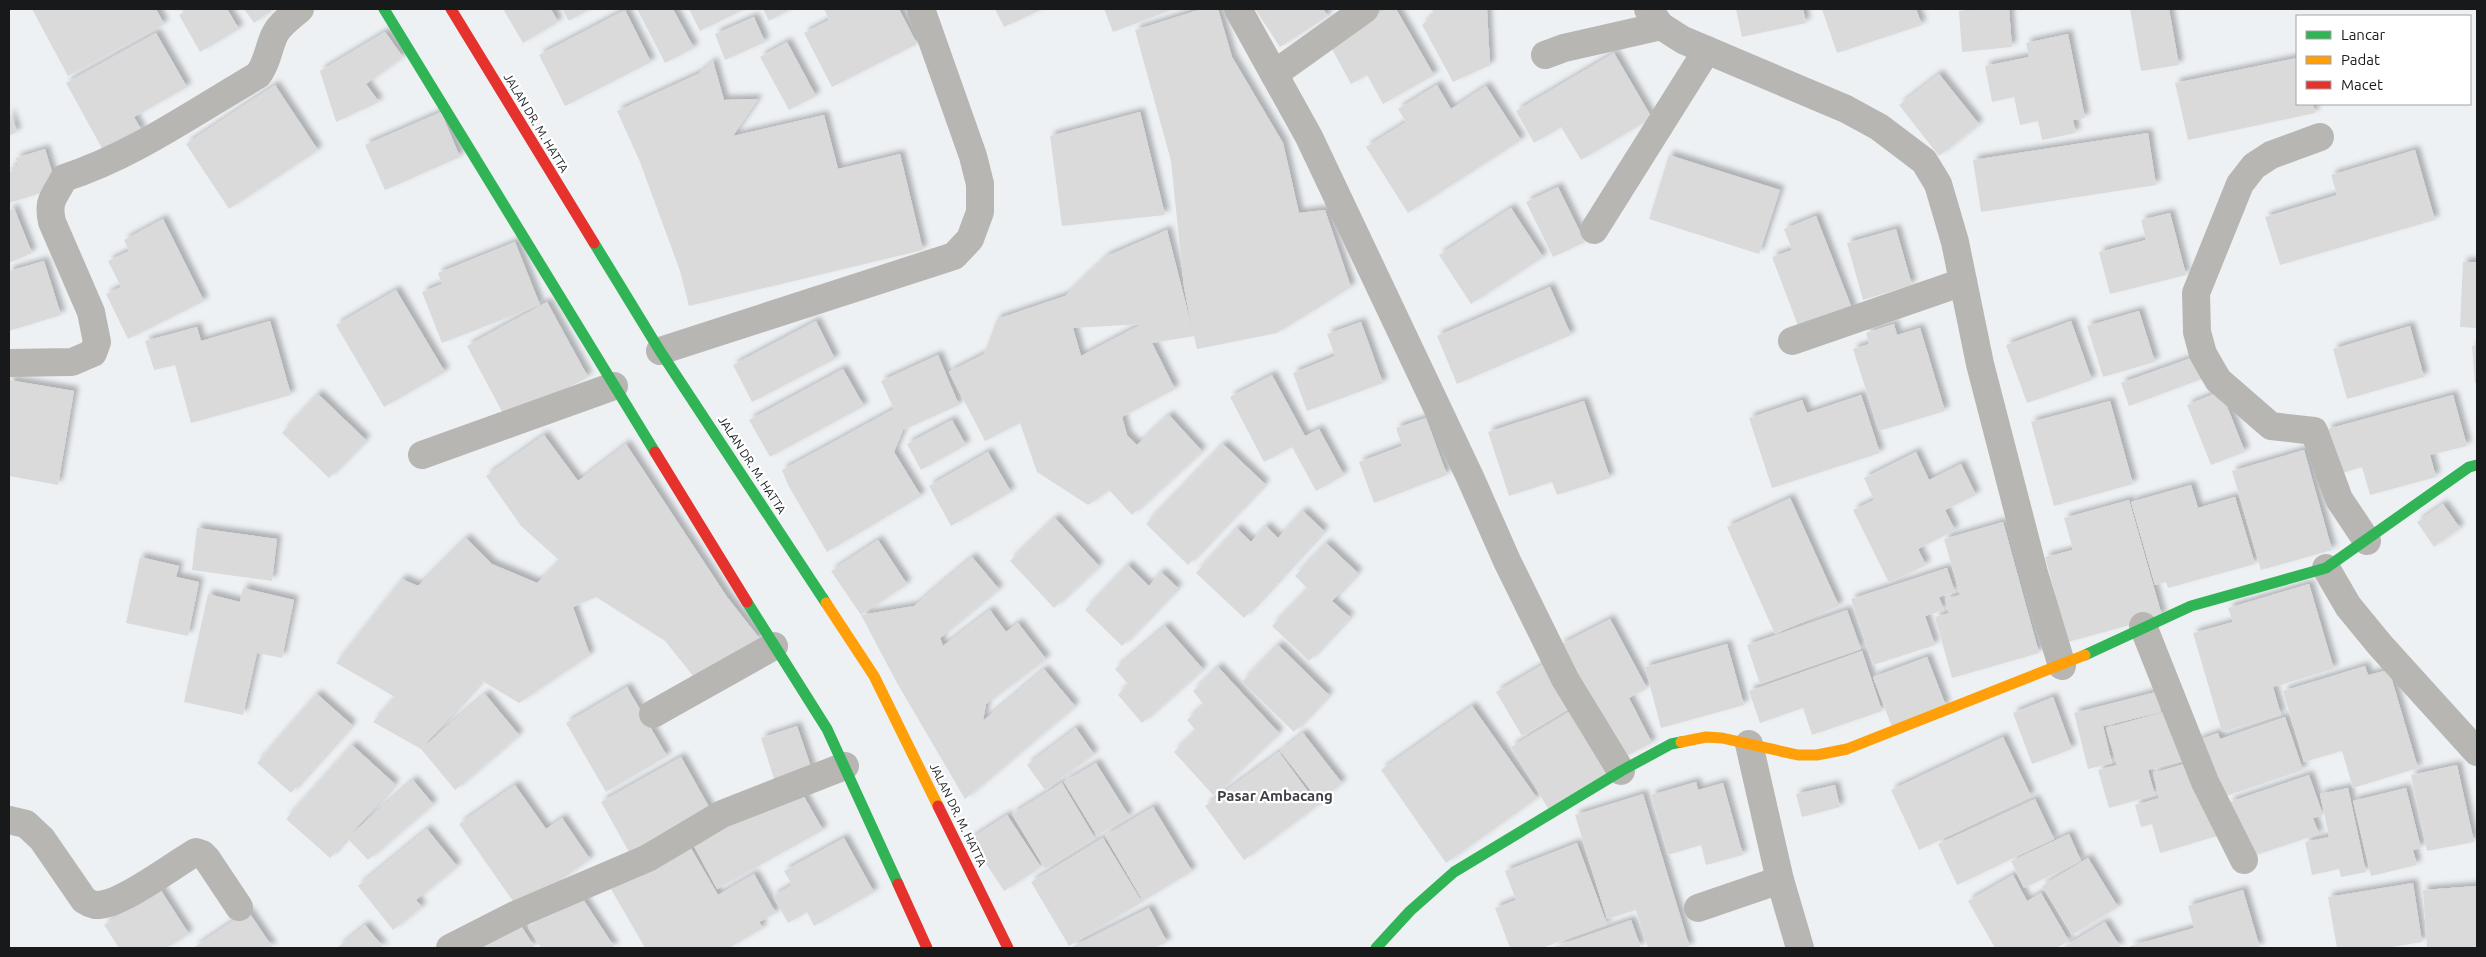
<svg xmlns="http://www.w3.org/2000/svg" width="2486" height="957" font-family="Ubuntu,sans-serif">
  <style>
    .building { fill: #dadadb; fill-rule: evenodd; filter: url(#shadow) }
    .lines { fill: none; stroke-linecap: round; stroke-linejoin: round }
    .street { stroke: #b8b6b2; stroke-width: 28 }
    .fast { stroke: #30b455; stroke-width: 11 }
    .slow { stroke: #ff9f0a; stroke-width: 11 }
    .jam { stroke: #e5322d; stroke-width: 11 }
    .labels { text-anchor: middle; stroke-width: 4.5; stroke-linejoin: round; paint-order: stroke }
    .street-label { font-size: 12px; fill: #17191b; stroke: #fff }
    .quarter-label { font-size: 15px; font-weight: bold; fill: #3d3f44; stroke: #fff }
  </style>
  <defs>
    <filter id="shadow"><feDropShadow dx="4.5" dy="-4.5" stdDeviation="2.5" flood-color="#0004"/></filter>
  </defs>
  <rect width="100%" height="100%" fill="#eef1f4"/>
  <g class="building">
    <path d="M32 9H156L164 24 68 76Z"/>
    <path d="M189 9H227L239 29 200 52 179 15Z"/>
    <path d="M244 9H273L254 23Z"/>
    <path d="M503 9H551L558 22 523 43Z"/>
    <path d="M562 9H590L569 21Z"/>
    <path d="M637 9H673L694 48 665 63Z"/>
    <path d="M689 9H745L700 31Z"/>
    <path d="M763 9H791L769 21Z"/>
    <path d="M824 9H899L917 44 832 87 804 33 829 20Z"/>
    <path d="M995 9H1043L1004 27Z"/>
    <path d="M1104 9H1174L1113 32Z"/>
    <path d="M1202 9H1218L1232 57 1283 143 1299 213 1325 210 1351 287 1277 333 1197 349 1194 336 1152 343 1175 389 1122 417 1127 435 1137 445 1169 415 1202 451 1132 515 1109 490 1088 505 1037 472 1020 423 985 441 949 372 984 354 997 319 1065 296 1107 256 1167 230 1192 328 1184 287 1171 161 1135 30ZM1142 324 1081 356 1073 328Z"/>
    <path d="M1255 9H1323L1328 16 1280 47Z"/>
    <path d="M1386 9H1396L1434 75 1383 104 1367 75 1351 84 1328 42Z"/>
    <path d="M1432 9H1487L1490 65 1453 82 1422 25 1434 14Z"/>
    <path d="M1736 9H1803L1806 23 1742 37Z"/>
    <path d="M1822 9H1916L1922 25 1837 53Z"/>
    <path d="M1989 9H2009L2012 47 1962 52 1959 11Z"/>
    <path d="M2130 9H2169L2179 65 2141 71Z"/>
    <path d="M625 10 651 62 565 106 539 55Z"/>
    <path d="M754 17 765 42 725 60 715 34Z"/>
    <path d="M385 32 403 57 366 84 379 102 336 122 320 71Z"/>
    <path d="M156 33 187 87 134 117 142 131 104 152 66 83Z"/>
    <path d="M2068 34 2085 118 2073 120 2076 133 2042 140 2038 121 2020 125 2014 97 1992 102 1985 66 2029 57 2026 43Z"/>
    <path d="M787 42 816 96 789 110 760 57Z"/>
    <path d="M1614 53 1652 118 1581 160 1561 127 1534 143 1516 111Z"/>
    <path d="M2297 58V104H2313L2315 113 2188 140 2175 83Z"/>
    <path d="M713 61 724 100 758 99 733 136 824 115 838 169 900 154 923 250 689 306 680 271 640 162 617 111 698 74Z"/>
    <path d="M1939 74 1979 124 1939 156 1899 105Z"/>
    <path d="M275 85 318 150 229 209 186 144Z"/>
    <path d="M1437 85 1451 109 1486 86 1521 140 1408 213 1366 147 1406 122 1398 109Z"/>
    <path d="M9 111 17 132 9 136Z"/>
    <path d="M441 112 460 157 385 190 365 145Z"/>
    <path d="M1140 112 1165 215 1062 226 1050 136Z"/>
    <path d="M2148 133 2156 185 1981 212 1973 160Z"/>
    <path d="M45 149 57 188 9 203V172L12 171 11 167 18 165 16 158Z"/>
    <path d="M2415 150 2435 220 2280 265 2265 217 2337 195 2331 175Z"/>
    <path d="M1669 155 1780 190 1759 254 1649 219Z"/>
    <path d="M1558 187 1585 242 1553 257 1526 202Z"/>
    <path d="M14 208 32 253 9 263V211Z"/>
    <path d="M1511 208 1543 257 1471 304 1439 255Z"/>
    <path d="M2170 213 2186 275 2110 294 2099 252 2146 240 2141 220Z"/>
    <path d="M1816 216 1853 311 1800 331 1772 257 1792 250 1784 229Z"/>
    <path d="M163 219 204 301 128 339 106 294 121 287 108 261 129 251 124 240Z"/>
    <path d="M1896 229 1912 285 1863 300 1847 243Z"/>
    <path d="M515 242 540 305 442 343 422 292 442 284 438 273Z"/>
    <path d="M44 261 61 315 9 331V271Z"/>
    <path d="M2463 262H2477V328L2460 327Z"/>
    <path d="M1550 287 1571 335 1457 384 1437 336Z"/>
    <path d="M396 290 445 372 384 407 336 325Z"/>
    <path d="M547 302 588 377 507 421 467 346Z"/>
    <path d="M2139 311 2155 362 2103 377 2087 326Z"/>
    <path d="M270 321 291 395 191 423 175 365 154 370 145 341 197 327 201 341Z"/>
    <path d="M816 321 835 359 752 402 733 365Z"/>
    <path d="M2071 321 2092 380 2027 403 2006 345Z"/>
    <path d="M1361 322 1383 383 1307 411 1293 373 1335 356 1327 334Z"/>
    <path d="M1894 324 1897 335 1920 328 1945 411 1879 431 1853 349 1869 344 1866 333Z"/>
    <path d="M2410 326 2424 377 2347 399 2333 349Z"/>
    <path d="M2472 346H2477V383H2475Z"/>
    <path d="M938 355 959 405 903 430 894 452 921 496 827 552 788 485 782 470 894 409 881 381Z"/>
    <path d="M2194 357 2202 379 2129 406 2121 383Z"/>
    <path d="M843 369 864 406 770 457 749 420Z"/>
    <path d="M1272 375 1305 436 1319 429 1344 475 1316 491 1292 447 1264 462 1230 397Z"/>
    <path d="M9 380 74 391 58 485 9 476Z"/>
    <path d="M2221 391 2245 452 2211 465 2187 405Z"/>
    <path d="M318 394 366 440 329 478 282 433Z"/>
    <path d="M1861 395 1880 453 1772 488 1749 418 1802 400 1807 413Z"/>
    <path d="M2453 395 2467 446 2430 455 2436 477 2370 495 2362 467 2339 474 2327 429Z"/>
    <path d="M1584 401 1610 478 1557 495 1552 482 1509 496 1488 432Z"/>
    <path d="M2110 401 2133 484 2054 506 2031 422Z"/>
    <path d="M1426 418 1447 475 1374 503 1359 462 1402 446 1396 428Z"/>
    <path d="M952 420 966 445 921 470 907 444Z"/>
    <path d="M544 435 578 481 626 444 727 597 760 639 698 682 665 641 596 597 573 607 590 655 519 703 482 681 421 749 485 694 519 735 455 790 421 749 373 722 395 697 336 663 402 579 418 586 466 538 492 564 537 583 560 561 521 526 486 476Z"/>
    <path d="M1223 444 1265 484 1188 565 1146 524Z"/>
    <path d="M2304 450 2332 550 2261 570 2232 471Z"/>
    <path d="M988 452 1011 492 951 526 929 486Z"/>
    <path d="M1916 452 1929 480 1961 464 1976 495 1945 510 1955 530 1918 549 1926 565 1889 583 1853 510 1874 500 1864 478Z"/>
    <path d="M2191 485 2198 508 2235 497 2255 564 2168 588 2166 582 2155 585 2131 502Z"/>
    <path d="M1790 498 1839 606 1775 634 1727 527Z"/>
    <path d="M2129 500 2162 616 2068 642 2045 557 2073 550 2064 518Z"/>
    <path d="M2443 504 2460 528 2434 547 2417 522Z"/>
    <path d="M1303 511 1324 531 1244 618 1196 573 1237 528 1251 542 1266 526 1278 538Z"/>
    <path d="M1055 518 1099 566 1054 608 1010 561Z"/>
    <path d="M2003 522 2039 653 1952 678 1935 617 1949 613 1945 599 1960 595 1944 539Z"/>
    <path d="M197 528 277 539 272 581 192 570Z"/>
    <path d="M878 540 907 584 861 615 914 606 972 557 999 589 940 638 943 646 990 610 1006 632 1018 623 1046 659 986 704 983 721 1044 669 1075 706 965 799 897 683 861 615 831 571Z"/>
    <path d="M1326 543 1358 573 1332 601 1350 617 1309 661 1272 626 1308 589 1295 576Z"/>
    <path d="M140 557 179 566 176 577 199 582 188 636 126 623Z"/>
    <path d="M1128 565 1149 586 1161 572 1178 588 1122 646 1085 610Z"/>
    <path d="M1947 568 1955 592 1939 597 1944 610 1925 616 1935 645 1873 665 1851 599Z"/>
    <path d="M2309 584 2334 669 2273 687 2281 715 2222 732 2193 633 2233 622 2228 608Z"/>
    <path d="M243 588 294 600 282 658 257 653 243 715 184 702 208 594 240 602Z"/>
    <path d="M1847 610 1861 649 1760 684 1747 645Z"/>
    <path d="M1610 619 1647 688 1629 698 1652 743 1620 759 1560 645Z"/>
    <path d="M1165 626 1203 669 1142 723 1118 695 1128 684 1115 669Z"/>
    <path d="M1727 644 1744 705 1661 728 1645 667Z"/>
    <path d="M1278 645 1329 695 1294 732 1242 682Z"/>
    <path d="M1862 651 1882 711 1812 735 1803 708 1760 723 1749 691Z"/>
    <path d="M1927 657 1946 706 1892 727 1873 677Z"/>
    <path d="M1549 661 1575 705 1522 736 1496 692Z"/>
    <path d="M2365 666 2368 675 2389 670 2418 768 2353 788 2342 751 2304 762 2283 691Z"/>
    <path d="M1218 667 1279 733 1213 795 1174 752 1196 731 1187 720 1204 705 1193 691Z"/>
    <path d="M627 687 667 756 606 792 566 723Z"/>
    <path d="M2156 692 2161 712 2103 726 2112 763 2088 769 2074 713Z"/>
    <path d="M317 694 352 725 291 793 257 763Z"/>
    <path d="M2053 697 2072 749 2032 764 2013 713Z"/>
    <path d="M1472 706 1537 798 1446 863 1381 770Z"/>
    <path d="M1577 707 1615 770 1549 810 1511 747Z"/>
    <path d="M2171 710 2185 760 2148 770 2155 795 2109 808 2098 770 2117 765 2106 728Z"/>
    <path d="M2285 717 2303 770 2223 797 2196 741 2218 733 2220 739Z"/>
    <path d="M797 726 812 770 775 782 761 738Z"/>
    <path d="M1076 728 1094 754 1045 790 1027 765Z"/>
    <path d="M1303 733 1342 783 1319 801 1280 751Z"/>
    <path d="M2003 737 2031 796 1919 850 1891 790Z"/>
    <path d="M352 745 395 784 330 858 286 819Z"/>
    <path d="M1279 752 1318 805 1244 860 1205 806Z"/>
    <path d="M681 757 713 814 633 859 601 802Z"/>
    <path d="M2195 761 2217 836 2160 853 2152 824 2141 827 2135 805 2159 798 2153 773Z"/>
    <path d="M1096 763 1129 816 1097 836 1064 782Z"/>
    <path d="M2457 765 2474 842 2427 851 2411 775Z"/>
    <path d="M2309 775 2323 815 2313 818 2319 834 2247 858 2229 802Z"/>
    <path d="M413 780 433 804 368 860 347 838Z"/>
    <path d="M1696 782 1698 790 1723 783 1743 855 1706 865 1701 845 1668 855 1651 795Z"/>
    <path d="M1062 783 1095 838 1045 869 1012 814Z"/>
    <path d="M515 785 546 829 562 818 590 859 519 910 459 824Z"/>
    <path d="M1835 785 1840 807 1802 817 1796 794Z"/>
    <path d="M798 786 823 830 717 889 693 844Z"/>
    <path d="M2348 788 2366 872 2341 877 2339 869 2312 875 2305 842 2329 837 2320 794Z"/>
    <path d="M2406 788 2421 848 2413 850 2417 865 2371 876 2353 801Z"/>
    <path d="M1643 794 1690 948H1648L1636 910 1607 919 1575 815Z"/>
    <path d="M2035 799 2054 839 1957 885 1938 844Z"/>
    <path d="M1153 807 1192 871 1143 901 1105 836Z"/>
    <path d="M1007 815 1041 867 1004 891 970 839Z"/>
    <path d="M427 829 457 866 416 900 422 907 393 930 358 886Z"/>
    <path d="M2069 834 2081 861 2024 888 2011 861Z"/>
    <path d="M844 838 874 892 814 926 807 912 788 923 773 896 792 885 784 871Z"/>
    <path d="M1103 838 1142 902 1069 946 1031 882Z"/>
    <path d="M1577 843 1607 924 1542 948H1510L1495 908 1516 900 1505 871Z"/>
    <path d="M689 845 718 895 754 874 776 913 759 922 763 928 729 948H645L611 889Z"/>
    <path d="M2088 858 2118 907 2072 935 2042 886Z"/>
    <path d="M2013 875 2027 901 2041 893 2069 941 2056 948H1995L1968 901Z"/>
    <path d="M2413 883 2422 942 2387 948H2337L2328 897Z"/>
    <path d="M2477 886V948H2427L2423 890Z"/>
    <path d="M160 889 189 934 167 948H119L104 925Z"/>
    <path d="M2243 890 2260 948H2131L2130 946 2194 928 2188 906Z"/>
    <path d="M579 893 615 948H541L528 927Z"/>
    <path d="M1149 908 1167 942 1155 948H1070Z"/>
    <path d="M248 911 273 948H193Z"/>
    <path d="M517 919 535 948H472Z"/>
    <path d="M1631 920 1641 948H1551Z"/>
    <path d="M2105 922 2121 948H2062Z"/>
    <path d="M365 925 384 948H337Z"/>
  </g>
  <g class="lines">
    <g class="street">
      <path d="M1238 9 1309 137 1470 477 1507 561 1565 679 1621 771"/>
      <path d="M1648 9 1661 26 1683 40 1846 109 1879 127 1924 161 1938 184 1955 242 1980 364 2034 573 2062 666"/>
      <path d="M1545 55 1564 48 1661 26"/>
      <path d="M1274 74 1365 9"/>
      <path d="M2320 137 2271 155 2254 166 2240 184 2196 293 2197 332 2203 354 2218 380 2271 426 2314 431 2339 499 2367 541"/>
      <path d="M1594 230 1707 50"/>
      <path d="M1792 341 1963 282"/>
      <path d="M660 351 954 256 970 239 980 212V184L973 156 921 9"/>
      <path d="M9 363 72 362 93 353 97 342 91 312 52 222C47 199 55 197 64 178 133 156 196 111 258 75 268 62 268 48 275 34 280 24 291 17 300 9"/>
      <path d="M422 455 614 386"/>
      <path d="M2326 568 2348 606 2380 645 2477 752"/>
      <path d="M2143 626 2205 782 2244 860"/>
      <path d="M653 714 774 646"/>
      <path d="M1749 744 1780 880 1800 948"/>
      <path d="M9 820 26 824 42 839 84 900C87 902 91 904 95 905 119 907 173 865 196 852L202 854 207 859 239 907"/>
      <path d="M1698 908 1780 880"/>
      <path d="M450 948 517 914 648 858 722 814 845 766"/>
    </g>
    <g class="fast">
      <path d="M384 9 655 452"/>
      <path d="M594 243 660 351 826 603"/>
      <path d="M747 602 827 729 898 884"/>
      <path d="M2085 655 2191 606 2326 568 2469 467 2477 465"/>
      <path d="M1376 948 1410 911 1454 872 1621 771 1671 744 1681 742"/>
    </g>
    <g class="slow">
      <path d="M826 603 874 676 938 806"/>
      <path d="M1681 742 1706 737 1722 738 1798 755H1817L1847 749 2085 655"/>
    </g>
    <g class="jam">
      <path d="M451 9 594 243"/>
      <path d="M655 452 747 602"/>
      <path d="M938 806 1008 948"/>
      <path d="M898 884 927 948"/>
    </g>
  </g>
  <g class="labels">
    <g class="street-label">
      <text transform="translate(536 123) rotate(59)" y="4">JALAN DR. M. HATTA</text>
      <text transform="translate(752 465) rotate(57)" y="4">JALAN DR. M. HATTA</text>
      <text transform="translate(958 815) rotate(64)" y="4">JALAN DR. M. HATTA</text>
    </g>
    <g class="quarter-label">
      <text x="1275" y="801">Pasar Ambacang</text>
    </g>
  </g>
  <rect width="2486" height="957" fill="none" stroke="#17191b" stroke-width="20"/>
  <rect x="2296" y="15" width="175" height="90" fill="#ffffff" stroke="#a2a3a4"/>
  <rect x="2306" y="31" width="25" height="8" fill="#30b455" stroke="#a2a3a4"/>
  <text x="2341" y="40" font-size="15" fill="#17191b">Lancar</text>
  <rect x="2306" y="56" width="25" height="8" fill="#ff9f0a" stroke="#a2a3a4"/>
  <text x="2341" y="65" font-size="15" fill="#17191b">Padat</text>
  <rect x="2306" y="81" width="25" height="8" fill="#e5322d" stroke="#a2a3a4"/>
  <text x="2341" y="90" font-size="15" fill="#17191b">Macet</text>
</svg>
